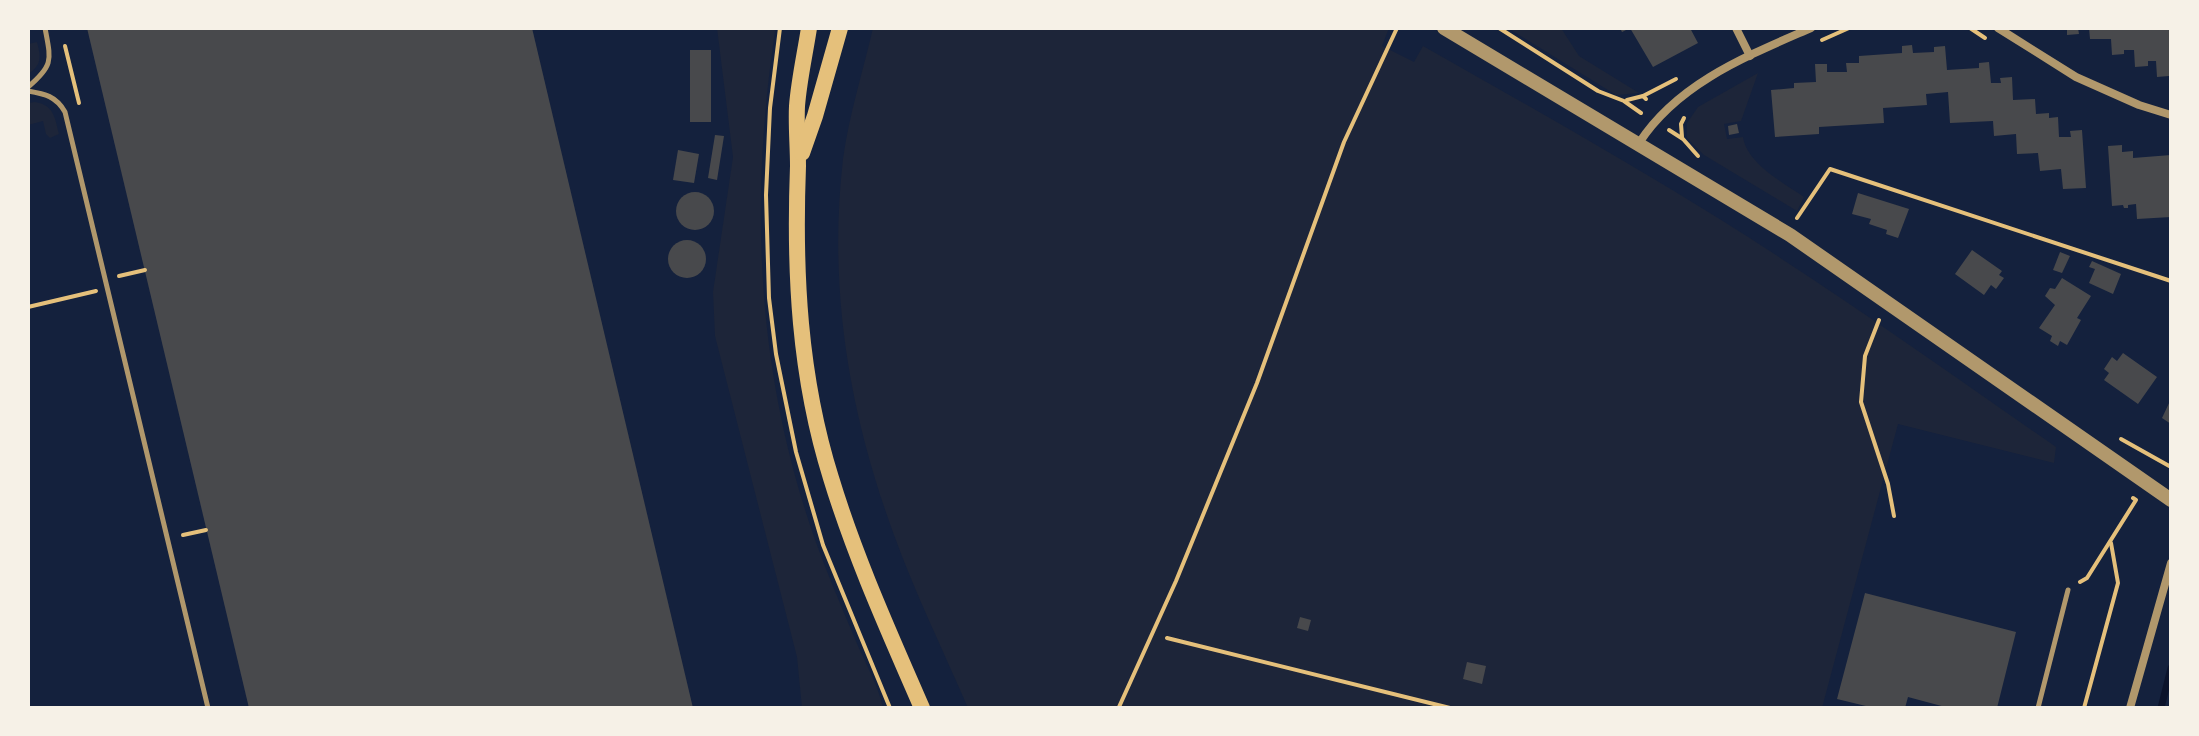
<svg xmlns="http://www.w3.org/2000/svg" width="2199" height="736" font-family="'Crimson Pro',serif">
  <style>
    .green { fill: #1d2539 }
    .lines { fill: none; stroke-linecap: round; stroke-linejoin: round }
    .stream { stroke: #0b132b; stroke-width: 7 }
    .building { fill: #48494c }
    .path { stroke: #e5c07b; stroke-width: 4 }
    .service { stroke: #b1986c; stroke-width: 5 }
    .minor { stroke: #b1986c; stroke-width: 8 }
    .tertiary { stroke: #b1986c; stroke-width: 14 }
    .secondary { stroke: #e5c07b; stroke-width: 16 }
  </style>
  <rect width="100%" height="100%" fill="#14213d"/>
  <g class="green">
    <path d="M717 28H774L775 31C750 198 756 360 809 522 823 565 841 605 858 646 867 666 879 688 883 708H802L797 657 715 336 713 292 733 157Z"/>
    <path d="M873 28H1389L1382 46 1414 62 1423 46C1522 102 1621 158 1718 218 1833 290 1944 369 2056 447L2054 463 1898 424 1822 708H968C943 650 915 593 894 535 849 412 828 289 843 159 849 115 863 71 873 28Z"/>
    <path d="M1508 28H1561L1579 56 1639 93 1616 95Z"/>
    <path d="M37 42C41 57 42 65 28 74V44Z"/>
    <path d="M1758 73 1741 121 1724 124 1727 139 1743 137C1747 164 1784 183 1804 197L1797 211 1704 155 1687 138V123L1698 107Z"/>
    <path d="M35 102C54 105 55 118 59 134L50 138 46 134 43 121 28 125V103Z"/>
  </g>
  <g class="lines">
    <path class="stream" d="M2161 708 2171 668"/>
  </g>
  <g class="building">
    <path d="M87 28H532L693 708H249Z"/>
    <path d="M1620 28H1690L1698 43 1653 67 1630 28 1622 32Z"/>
    <path d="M2067 28H2078L2079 34 2067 35Z"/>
    <path d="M2089 28H2171L2169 76 2157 77 2156 61H2148V66L2135 67 2134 50H2124V54L2112 55 2111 39H2090Z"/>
    <path d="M1912 45 1913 53 1934 52V47L1945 46 1947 70 1979 68V63L1989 62 1991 83H2001L2000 78 2012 77 2013 100 2035 99 2036 114 2049 113V118L2058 117 2059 137H2071L2070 131 2082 130 2086 188 2063 189 2061 169 2040 171 2038 153 2017 154 2016 134 1994 136 1993 121 1950 123 1948 92 1926 94 1927 105 1883 108 1884 123 1819 127V134L1775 137 1771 90 1794 88V83L1816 82 1815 64H1827V72H1847L1846 63H1859V56L1902 53V46Z"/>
    <rect x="690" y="50" width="21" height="72"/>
    <path d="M1737 124 1739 133 1729 135 1728 126Z"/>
    <path d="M715 135 724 136 717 180 708 178Z"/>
    <path d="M2122 145V152L2133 151V158L2171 155V217L2137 219 2136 204 2128 205V208H2124L2123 205 2112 206 2108 146Z"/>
    <path d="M678 150 699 154 694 183 673 180Z"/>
    <circle cx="695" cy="211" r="19"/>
    <path d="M1858 193 1909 209 1898 238 1886 234 1887 230 1869 224 1871 219 1852 214Z"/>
    <circle cx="687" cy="259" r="19"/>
    <path d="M1972 250 2002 271 1999 275 2004 278 1996 289 1991 285 1984 295 1955 274Z"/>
    <path d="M2060 252 2070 256 2062 273 2053 270Z"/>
    <path d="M2092 261 2121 274 2113 294 2089 283 2095 269 2089 267Z"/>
    <path d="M2062 278 2091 296 2077 318 2081 320 2067 345 2060 341 2058 346 2050 341 2052 336 2039 328 2055 305 2045 296 2050 288 2055 289Z"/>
    <path d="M2123 353 2157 377 2138 404 2104 380 2109 373 2104 369 2112 357 2117 361Z"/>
    <path d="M2171 399V424L2162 418Z"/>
    <path d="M1865 593 2016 632 1997 708H1949L1908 697 1905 708H1874L1837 699Z"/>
    <path d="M1300 617 1311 620 1308 631 1297 628Z"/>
    <path d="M1467 662 1486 666 1482 684 1463 679Z"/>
  </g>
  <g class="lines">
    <g class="path">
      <path d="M780 28 770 108 766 195 769 298 776 354 796 452 823 545 890 708"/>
      <path d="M1499 28 1598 91 1624 101 1641 113"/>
      <path d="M1970 28 1985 38"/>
      <path d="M1822 40 1849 28"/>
      <path d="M65 46 79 103"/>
      <path d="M1643 96 1676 79"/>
      <path d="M1627 100 1643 96 1646 99"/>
      <path d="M1669 130 1683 139 1698 156"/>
      <path d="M1682 137 1681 124 1684 118"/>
      <path d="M1797 218 1830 169 2171 281"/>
      <path d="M119 276 145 270"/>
      <path d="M28 307 96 291"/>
      <path d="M1879 320 1865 356 1861 402 1888 484 1894 516"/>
      <path d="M2121 439 2171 467"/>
      <path d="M183 535 206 530"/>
      <path d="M2080 582 2087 578 2136 500 2133 498"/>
      <path d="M1167 638 1450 708"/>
      <path d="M1119 707 1176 581 1257 383 1344 142 1397 28"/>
      <path d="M2084 708 2118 583 2111 543"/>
    </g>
    <g class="service">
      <path d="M28 87C54 65 51 60 45 28"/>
      <path d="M28 91C45 94 56 96 65 112L208 708"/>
      <path d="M2038 708 2068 590"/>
    </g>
    <g class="minor">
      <path d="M1736 28 1750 56"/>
      <path d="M1998 28 2076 77 2139 105 2171 115"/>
      <path d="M1639 143C1678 83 1747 56 1811 28"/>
      <path d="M2130 708 2171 563"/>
    </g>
    <path class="tertiary" d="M1444 28 1790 235 2171 500"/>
    <g class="secondary">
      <path d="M809 28C805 54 799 80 797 106 796 126 798 146 798 166 794 272 799 376 831 478 855 557 889 632 922 708"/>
      <path d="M802 153 815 116 840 28"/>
    </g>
  </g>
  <rect width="2199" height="736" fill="none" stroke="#f6f1e7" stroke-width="60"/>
</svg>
